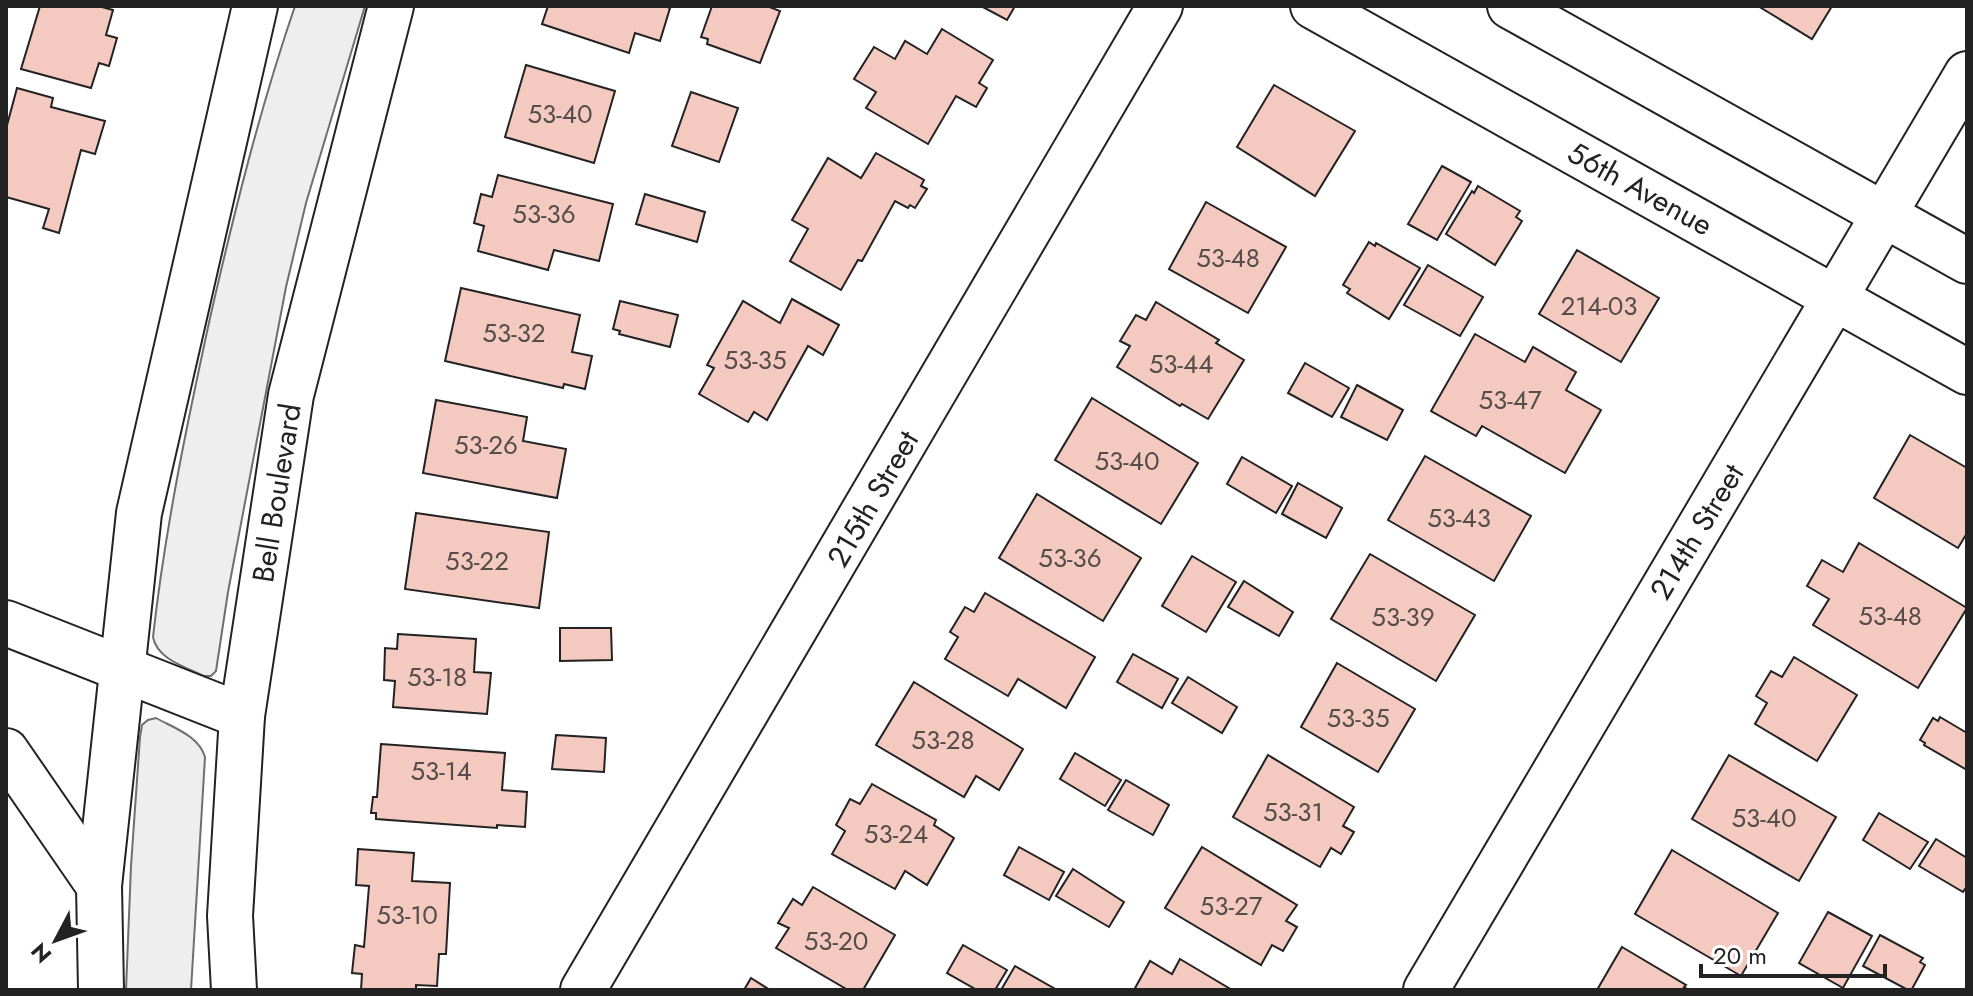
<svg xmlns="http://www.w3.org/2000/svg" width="1973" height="996" font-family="Jost,sans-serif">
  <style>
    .green { fill: #eee; stroke: #6f6f6f; stroke-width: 2 }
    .building { fill: #f3c9c0; stroke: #222; stroke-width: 2 }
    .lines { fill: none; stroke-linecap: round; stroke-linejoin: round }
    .minor-casing { stroke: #222; stroke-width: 48 }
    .minor { stroke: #fff; stroke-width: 44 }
    .labels { text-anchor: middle; stroke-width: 6; stroke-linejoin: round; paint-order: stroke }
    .number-label { font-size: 26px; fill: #564c4a }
    .street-label { font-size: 30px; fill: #222; stroke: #fff }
  </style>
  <rect width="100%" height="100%" fill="#fff"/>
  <g class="green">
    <path d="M295 6H365L306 203 286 287 228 592 216 671 211 676H204C185 667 157 659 153 637 165 529 187 424 210 318 234 213 260 108 295 6Z"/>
    <path d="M156 718C174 728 199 736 205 757L191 990H126L131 866 140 737 142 725 148 720Z"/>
  </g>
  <g class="building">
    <path d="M40 6H98L113 10 106 35 117 38 109 66 99 63 91 88 21 69Z"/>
    <path d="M548 6H665L670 8 660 41 635 33 629 53 542 24Z"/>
    <path d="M712 6H767L780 11 760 63 707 44 708 39 701 37Z"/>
    <path d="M981 6H1015L1007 20Z"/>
    <path d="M1758 6H1832L1812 39Z"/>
    <path d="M942 29 993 60 979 83 987 88 976 107 956 96 928 144 866 108 876 92 854 79 874 47 895 59 905 41 927 54Z"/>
    <path d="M526 65 615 91 594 163 505 137Z"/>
    <path d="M1274 85 1355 131 1315 196 1237 147Z"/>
    <path d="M17 88 53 98 51 107 105 121 95 154 81 150 59 233 43 228 49 209 6 197V129Z"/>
    <path d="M691 92 738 108 719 162 672 146Z"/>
    <path d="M876 153 924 180 921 186 927 189 915 208 910 205 908 208 895 201 862 261 858 260 841 290 790 261 808 229 792 220 828 158 861 178Z"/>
    <path d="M1442 166 1471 182 1437 240 1408 224Z"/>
    <path d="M498 175 613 204 599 261 554 250 548 270 478 251 484 226 474 223 481 194 492 197Z"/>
    <path d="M1478 186 1520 211 1516 217 1522 221 1495 265 1446 234 1472 191 1474 193Z"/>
    <path d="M645 194 705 212 697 242 636 224Z"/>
    <path d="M1206 202 1286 247 1248 313 1169 269Z"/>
    <path d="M1369 242 1375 246 1376 243 1420 268 1389 319 1347 293 1350 289 1343 285Z"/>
    <path d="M1577 250 1659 298 1621 362 1539 314Z"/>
    <path d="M1428 265 1483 297 1460 336 1404 305Z"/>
    <path d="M461 288 580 315 572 352 592 356 585 389 564 384 563 388 445 361Z"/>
    <path d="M792 299 839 325 823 355 808 346 767 420 754 412 748 422 699 394 714 368 707 365 743 301 780 323Z"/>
    <path d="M620 301 678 315 670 347 619 334 620 331 613 329Z"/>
    <path d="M1156 302 1219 340 1216 343 1244 360 1208 419 1182 404 1180 406 1117 367 1130 346 1120 341 1136 315 1146 320Z"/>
    <path d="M1475 334 1525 362 1533 347 1576 372 1566 390 1601 410 1565 473 1482 426 1476 436 1431 411Z"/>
    <path d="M1305 363 1349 388 1332 417 1288 393Z"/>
    <path d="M1357 385 1403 410 1387 440 1341 417Z"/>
    <path d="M1092 398 1198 463 1161 524 1055 460Z"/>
    <path d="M436 400 527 417 523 441 566 449 557 498 423 473Z"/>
    <path d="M1910 435 1967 468V533L1958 548 1874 498Z"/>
    <path d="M1425 456 1531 516 1494 581 1388 520Z"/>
    <path d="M1242 457 1292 486 1276 513 1227 484Z"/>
    <path d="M1298 483 1342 508 1326 538 1282 514Z"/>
    <path d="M1037 494 1141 558 1103 621 999 558Z"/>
    <path d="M416 513 549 532 539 608 405 589Z"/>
    <path d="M1859 543 1967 608 1918 688 1813 625 1829 599 1807 586 1822 560 1843 572Z"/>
    <path d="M1370 554 1475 615 1436 681 1331 619Z"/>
    <path d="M1192 556 1236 582 1206 632 1162 606Z"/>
    <path d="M1244 581 1293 612 1279 636 1228 607Z"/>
    <path d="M985 593 1095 657 1066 708 1018 679 1008 696 945 659 958 637 950 632 965 607 974 612Z"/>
    <path d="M560 628H611L612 660 560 661Z"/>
    <path d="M398 634 476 639 474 672 491 673 487 714 393 707 395 681 384 680 385 648 397 649Z"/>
    <path d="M1133 654 1178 679 1162 708 1117 682Z"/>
    <path d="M1794 657 1857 695 1817 761 1755 724 1767 703 1756 696 1771 671 1782 677Z"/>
    <path d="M1337 663 1415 709 1378 772 1301 727Z"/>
    <path d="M1188 677 1237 707 1222 733 1172 703Z"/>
    <path d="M914 682 1023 749 999 790 976 776 964 797 876 745Z"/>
    <path d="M1940 717 1967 733V770L1924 745 1925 743 1920 740 1933 718 1938 721Z"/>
    <path d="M556 735 606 738 604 772 552 769Z"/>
    <path d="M381 744 505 753 502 790 527 792 525 827 497 825V828L376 819V813H371L373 797H377Z"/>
    <path d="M1075 753 1121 780 1105 806 1060 779Z"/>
    <path d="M1268 755 1354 807 1343 826 1354 832 1341 854 1331 848 1320 867 1233 817Z"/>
    <path d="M1729 755 1836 817 1799 881 1692 819Z"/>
    <path d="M1126 780 1169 805 1153 835 1108 810Z"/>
    <path d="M872 784 936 820 934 825 954 838 927 885 905 871 895 889 832 854 845 831 836 825 850 799 860 804Z"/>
    <path d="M1879 813 1928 842 1910 869 1863 840Z"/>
    <path d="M1936 839 1967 858V886L1963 892 1919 866Z"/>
    <path d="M1019 847 1064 872 1049 900 1004 875Z"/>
    <path d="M1202 847 1297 905 1286 921 1297 927 1283 951 1272 945 1261 965 1165 908Z"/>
    <path d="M358 849 414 853 412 881 450 883 446 954H439L437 986 416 985V990H361L362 974 352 973 355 945 364 947 369 886 356 885Z"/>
    <path d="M1672 850 1778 913 1741 976 1635 914Z"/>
    <path d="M1073 869 1124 902 1109 927 1056 896Z"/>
    <path d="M813 887 895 935 863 990H848L776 948 789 928 778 923 793 899 802 905Z"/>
    <path d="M1828 912 1872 936 1843 988 1799 963Z"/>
    <path d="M1880 935 1923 958 1920 962 1925 965 1912 989H1906L1863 966Z"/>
    <path d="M963 945 1007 970 995 990H977L947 973Z"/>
    <path d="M1622 947 1686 985 1684 987 1689 990H1597Z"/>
    <path d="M1180 959 1232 990H1134L1150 961 1172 974Z"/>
    <path d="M1015 966 1057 990H1001Z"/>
    <path d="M751 978 770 990H744Z"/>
  </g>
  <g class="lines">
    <defs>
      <g id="minor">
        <path d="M1313 6 1967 372"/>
        <path d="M1510 6 1967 261"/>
        <path d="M6 623 242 716"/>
        <path d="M6 751 99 886"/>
        <path d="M101 990 99 886 139 513 255 6"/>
        <path d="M234 990 230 916 242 716 291 395 391 6"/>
        <path d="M583 990 1160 6"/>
        <path d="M1426 990 1967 74"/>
      </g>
    </defs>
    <use href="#minor" class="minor-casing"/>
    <use href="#minor" class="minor"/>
  </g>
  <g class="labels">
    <g class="number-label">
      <text x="560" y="123">53-40</text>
      <text x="544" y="223">53-36</text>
      <text x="1228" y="267">53-48</text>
      <text x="1599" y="315">214-03</text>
      <text x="514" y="342">53-32</text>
      <text x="755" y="369">53-35</text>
      <text x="1181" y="373">53-44</text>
      <text x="1510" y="409">53-47</text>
      <text x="486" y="454">53-26</text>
      <text x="1127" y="470">53-40</text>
      <text x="1459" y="527">53-43</text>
      <text x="1070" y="567">53-36</text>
      <text x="477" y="570">53-22</text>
      <text x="1890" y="625">53-48</text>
      <text x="1403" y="626">53-39</text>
      <text x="437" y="686">53-18</text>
      <text x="1358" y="727">53-35</text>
      <text x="943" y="749">53-28</text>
      <text x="441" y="780">53-14</text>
      <text x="1293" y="821">53-31</text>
      <text x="1764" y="827">53-40</text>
      <text x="896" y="843">53-24</text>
      <text x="1231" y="915">53-27</text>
      <text x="407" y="924">53-10</text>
      <text x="836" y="950">53-20</text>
    </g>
    <g class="street-label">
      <text transform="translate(1640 189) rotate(29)" y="10">56th Avenue</text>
      <text transform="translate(277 493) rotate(-81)" y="10">Bell Boulevard</text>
      <text transform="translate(873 499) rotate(-60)" y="10">215th Street</text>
      <text transform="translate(1697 532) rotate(-59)" y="10">214th Street</text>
    </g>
  </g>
  <rect width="1973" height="996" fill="none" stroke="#222222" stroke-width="16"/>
  <g transform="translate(56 940) rotate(229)" stroke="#ffffff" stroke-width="6" paint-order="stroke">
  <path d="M0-6L14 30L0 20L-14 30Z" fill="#222222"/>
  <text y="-12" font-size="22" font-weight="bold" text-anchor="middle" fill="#222222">N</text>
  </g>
  <path d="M1701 964v12h184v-12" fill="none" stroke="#222222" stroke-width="4"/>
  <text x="1713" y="964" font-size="24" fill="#222222" stroke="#ffffff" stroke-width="6" paint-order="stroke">20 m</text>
</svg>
